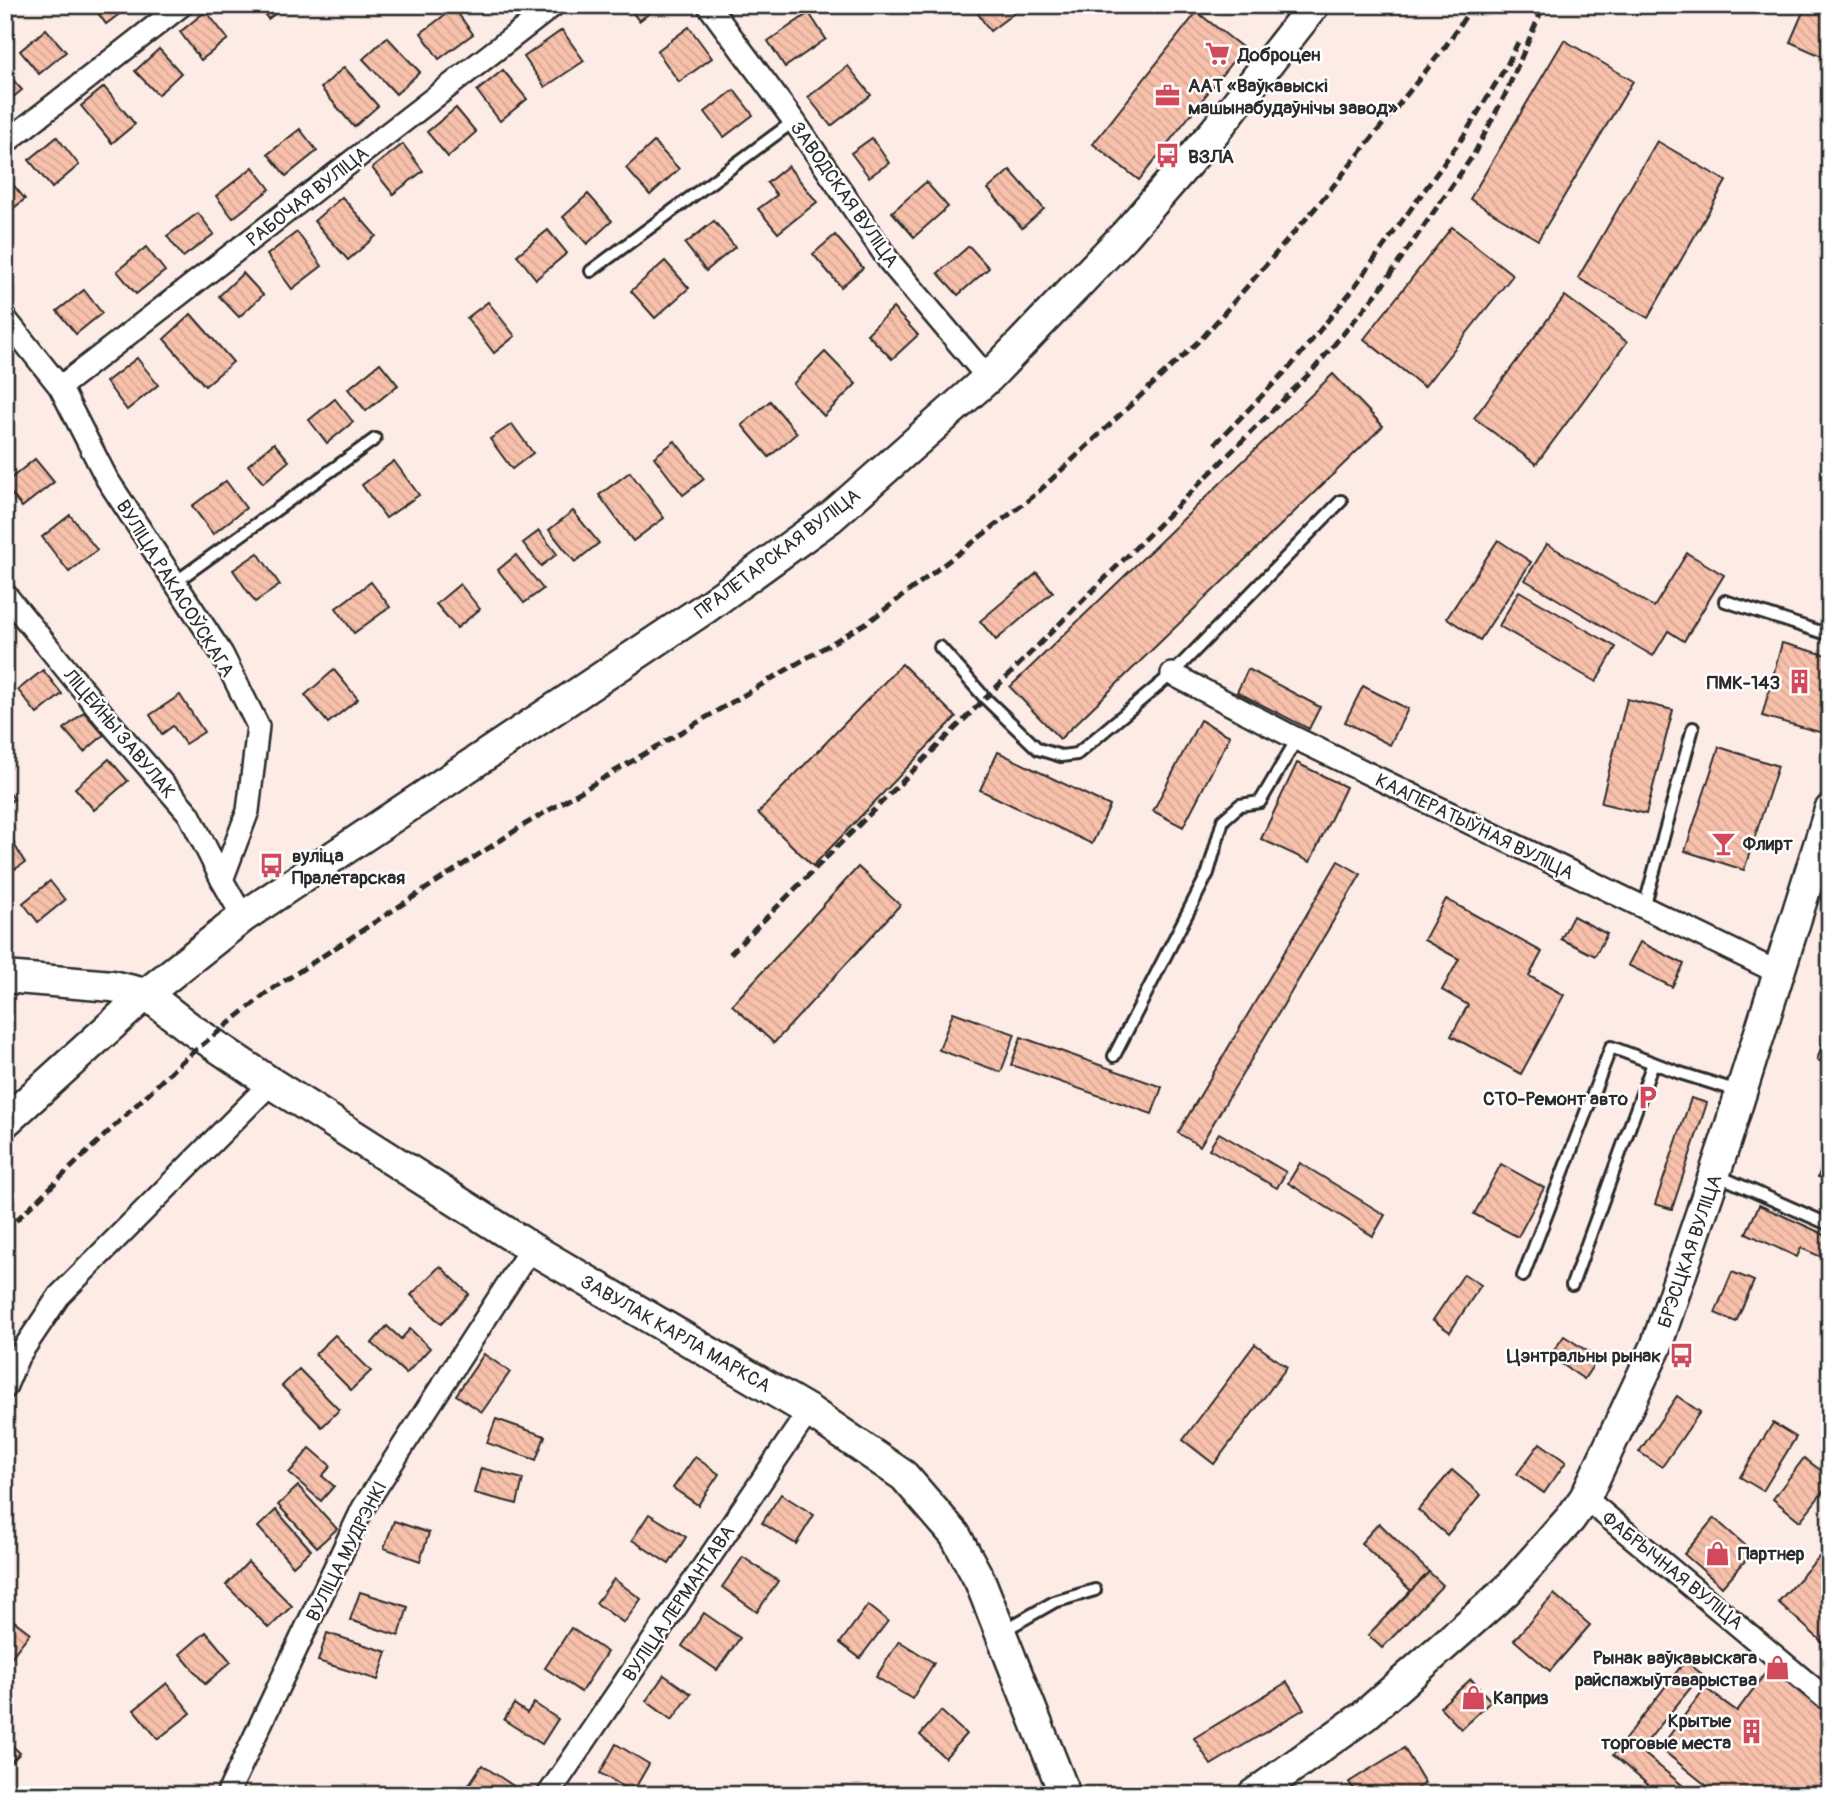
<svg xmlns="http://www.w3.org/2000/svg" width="1835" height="1800" font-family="Pangolin,sans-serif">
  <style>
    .building { fill: url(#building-back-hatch); stroke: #2b2b2b; stroke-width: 2 }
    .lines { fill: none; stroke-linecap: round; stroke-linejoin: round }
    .lane-casing { stroke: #2b2b2b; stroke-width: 16 }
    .street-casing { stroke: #2b2b2b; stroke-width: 26 }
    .secondary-casing { stroke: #2b2b2b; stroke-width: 35 }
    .lane { stroke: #fff; stroke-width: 10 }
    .street { stroke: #fff; stroke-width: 21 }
    .secondary { stroke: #fff; stroke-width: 30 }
    .rail { stroke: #2b2b2b; stroke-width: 5; stroke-dasharray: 10 5; stroke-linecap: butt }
    .labels { text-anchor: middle; stroke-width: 5; stroke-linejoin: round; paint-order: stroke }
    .poi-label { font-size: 19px; font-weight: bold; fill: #2b2b2b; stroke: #fff; text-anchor: start }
    .street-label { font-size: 19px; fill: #2b2b2b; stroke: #fff }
  </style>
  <defs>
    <pattern id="building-back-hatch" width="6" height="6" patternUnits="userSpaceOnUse" patternTransform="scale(1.75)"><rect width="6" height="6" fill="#f8c1ab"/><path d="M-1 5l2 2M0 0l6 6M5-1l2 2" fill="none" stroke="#d5a693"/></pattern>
  </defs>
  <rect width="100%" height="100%" fill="#fdece6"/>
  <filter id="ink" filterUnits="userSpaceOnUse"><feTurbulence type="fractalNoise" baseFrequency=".0143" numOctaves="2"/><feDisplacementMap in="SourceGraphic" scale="14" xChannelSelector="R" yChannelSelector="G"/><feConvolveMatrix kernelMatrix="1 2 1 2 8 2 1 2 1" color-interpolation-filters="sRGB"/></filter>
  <g filter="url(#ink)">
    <g class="building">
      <path d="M92 5H129L130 6 106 24Z"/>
      <path d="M258 5H287L268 19Z"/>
      <path d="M627 5H660L639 21Z"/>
      <path d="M972 5H1025L990 31Z"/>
      <path d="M1806 5H1817L1830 11V60L1790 42Z"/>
      <path d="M454 8 473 34 439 59 421 33Z"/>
      <path d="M206 11 228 39 201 60 180 32Z"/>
      <path d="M1197 12 1243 48 1139 180 1093 144Z"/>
      <path d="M809 13 826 39 785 67 768 41Z"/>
      <path d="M689 27 712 58 679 82 657 51Z"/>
      <path d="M46 29 66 52 39 74 20 51Z"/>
      <path d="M562 30 584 61 545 87 524 57Z"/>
      <path d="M387 37 420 72 396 94 363 59Z"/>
      <path d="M1564 40 1633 81 1538 240 1470 199Z"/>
      <path d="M159 49 181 73 158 95 135 71Z"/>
      <path d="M848 66 871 95 831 126 808 97Z"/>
      <path d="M344 67 378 106 354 127 321 88Z"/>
      <path d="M503 70 527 99 500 121 477 91Z"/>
      <path d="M5 71 22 90 5 104Z"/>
      <path d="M104 87 135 124 112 143 81 106Z"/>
      <path d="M734 90 753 115 724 137 705 112Z"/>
      <path d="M456 108 476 132 448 157 427 132Z"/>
      <path d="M300 129 317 151 286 176 268 154Z"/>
      <path d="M57 137 79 165 52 188 29 160Z"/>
      <path d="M872 138 889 163 869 177 851 153Z"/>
      <path d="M1657 141 1726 181 1648 318 1578 278Z"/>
      <path d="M654 142 679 169 650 195 626 168Z"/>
      <path d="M403 144 423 171 393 194 372 168Z"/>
      <path d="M788 166 817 202 778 233 758 209 777 195 767 183Z"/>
      <path d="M253 167 270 189 233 218 216 196Z"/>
      <path d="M1010 170 1044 209 1022 228 988 189Z"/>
      <path d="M5 175 25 199 5 215Z"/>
      <path d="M926 182 948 207 914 237 892 212Z"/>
      <path d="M588 194 612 221 587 244 563 217Z"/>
      <path d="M342 197 376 236 348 260 314 221Z"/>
      <path d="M198 213 214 234 183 257 167 236Z"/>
      <path d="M714 221 735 247 706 271 685 244Z"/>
      <path d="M1452 227 1513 275 1424 387 1364 339Z"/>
      <path d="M548 230 567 253 536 279 517 255Z"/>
      <path d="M297 232 322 266 292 289 267 255Z"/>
      <path d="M835 235 863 268 841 287 813 254Z"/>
      <path d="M969 246 989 268 958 295 938 273Z"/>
      <path d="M146 247 165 271 136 294 117 271Z"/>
      <path d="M665 261 689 288 655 318 631 291Z"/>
      <path d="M243 273 263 295 239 317 219 296Z"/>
      <path d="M84 290 102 313 76 334 57 311Z"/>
      <path d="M1565 296 1627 342 1536 464 1474 418Z"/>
      <path d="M488 302 515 336 494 353 467 318Z"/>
      <path d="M893 308 918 335 892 359 867 334Z"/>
      <path d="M191 314 233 362 205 386 164 339Z"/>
      <path d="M825 352 856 384 824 416 793 384Z"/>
      <path d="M137 358 158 385 127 410 106 382Z"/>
      <path d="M380 363 398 385 366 411 348 389Z"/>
      <path d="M1333 374 1383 426 1060 739 1010 687Z"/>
      <path d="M335 399 353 422 327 443 309 420Z"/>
      <path d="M770 401 797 433 769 457 742 425Z"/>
      <path d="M512 424 533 453 512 469 490 439Z"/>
      <path d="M675 441 704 479 683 495 654 457Z"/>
      <path d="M274 443 289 461 263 483 248 465Z"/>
      <path d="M35 459 54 482 22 507 5 486V483Z"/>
      <path d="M394 461 419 495 386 518 362 485Z"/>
      <path d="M630 472 664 518 633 541 599 495Z"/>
      <path d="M226 481 246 508 213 534 192 506Z"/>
      <path d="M573 511 599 543 575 562 549 530Z"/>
      <path d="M70 515 97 550 69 572 42 537Z"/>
      <path d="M539 531 557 554 541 566 523 543Z"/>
      <path d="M1498 540 1531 562 1480 640 1447 618Z"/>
      <path d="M1547 544 1654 607 1687 553 1724 575 1684 641 1668 631 1653 656 1525 580Z"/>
      <path d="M258 553 280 585 255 602 233 570Z"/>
      <path d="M516 555 543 589 524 603 498 570Z"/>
      <path d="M1037 573 1053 592 996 640 980 621Z"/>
      <path d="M371 582 390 607 354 633 336 608Z"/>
      <path d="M460 584 480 609 457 628 436 604Z"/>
      <path d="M1519 591 1616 647 1596 682 1499 626Z"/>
      <path d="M1782 643 1830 656V709L1823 733 1762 716Z"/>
      <path d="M902 664 956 717 813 866 758 813Z"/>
      <path d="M1248 669 1320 707 1309 729 1237 692Z"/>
      <path d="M43 670 62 694 37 714 18 690Z"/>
      <path d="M334 670 358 699 328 723 305 695Z"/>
      <path d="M1363 686 1408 709 1390 745 1345 722Z"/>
      <path d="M180 695 204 732 185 744 173 726 162 734 150 715Z"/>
      <path d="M1627 699 1673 710 1646 814 1601 803Z"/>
      <path d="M84 712 104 735 84 752 64 729Z"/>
      <path d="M1200 720 1230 736 1183 827 1153 811Z"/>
      <path d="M1719 747 1778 766 1744 870 1685 851Z"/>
      <path d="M998 752 1110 806 1092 844 980 790Z"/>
      <path d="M109 759 128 781 94 810 75 788Z"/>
      <path d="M1297 763 1346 787 1310 862 1261 839Z"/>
      <path d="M5 787 14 799 5 806Z"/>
      <path d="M10 837 25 863 5 875V840Z"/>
      <path d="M1338 861 1361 874 1200 1146 1178 1133Z"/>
      <path d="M858 867 900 905 774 1043 732 1005Z"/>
      <path d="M50 881 65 900 38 922 23 903Z"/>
      <path d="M1446 899 1542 952 1529 976 1564 995 1521 1074 1451 1036 1468 1005 1442 990 1459 959 1424 940Z"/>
      <path d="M1573 916 1607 934 1595 956 1561 939Z"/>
      <path d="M1640 942 1684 964 1672 987 1628 965Z"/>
      <path d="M953 1012 1015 1034 1001 1072 939 1050Z"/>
      <path d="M1830 1022V1064L1817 1060Z"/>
      <path d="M1021 1037 1162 1087 1152 1114 1011 1065Z"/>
      <path d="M1691 1098 1707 1103 1672 1209 1655 1204Z"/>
      <path d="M1219 1133 1286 1172 1277 1188 1209 1149Z"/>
      <path d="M1830 1144V1181L1818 1177Z"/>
      <path d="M1300 1163 1385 1215 1373 1236 1288 1183Z"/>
      <path d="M1501 1164 1544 1188 1518 1237 1474 1214Z"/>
      <path d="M1759 1205 1830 1237V1250L1826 1259 1801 1248 1797 1257 1746 1233Z"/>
      <path d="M440 1266 469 1294 441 1324 411 1295Z"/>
      <path d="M1732 1272 1754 1281 1736 1322 1715 1313Z"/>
      <path d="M1464 1274 1481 1285 1450 1332 1433 1320Z"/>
      <path d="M387 1326 401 1339 410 1329 430 1348 406 1374 372 1343Z"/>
      <path d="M335 1335 371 1371 351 1390 315 1354Z"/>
      <path d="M1564 1336 1598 1358 1584 1379 1550 1356Z"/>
      <path d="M1255 1344 1287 1367 1214 1464 1183 1440Z"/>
      <path d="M484 1354 510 1372 482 1412 456 1395Z"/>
      <path d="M299 1369 339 1410 322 1427 282 1386Z"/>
      <path d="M1677 1396 1700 1412 1662 1467 1639 1452Z"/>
      <path d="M496 1419 545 1436 536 1460 487 1443Z"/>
      <path d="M1773 1423 1796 1437 1763 1491 1740 1477Z"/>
      <path d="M1540 1443 1566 1462 1544 1493 1517 1474Z"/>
      <path d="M310 1448 331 1466 322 1476 334 1486 321 1501 289 1473Z"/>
      <path d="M695 1457 719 1474 698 1505 673 1488Z"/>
      <path d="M1804 1458 1830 1477V1483L1800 1521 1773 1499Z"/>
      <path d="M481 1468 523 1479 517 1504 474 1493Z"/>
      <path d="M1452 1470 1481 1495 1447 1535 1418 1510Z"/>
      <path d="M298 1486 337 1529 317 1547 278 1505Z"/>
      <path d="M781 1494 814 1515 796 1544 762 1523Z"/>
      <path d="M276 1510 311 1550 293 1566 258 1527Z"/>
      <path d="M649 1514 686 1537 669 1564 632 1540Z"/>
      <path d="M1714 1518 1753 1552 1722 1587 1684 1554Z"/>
      <path d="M394 1521 429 1533 420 1561 384 1548Z"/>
      <path d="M1379 1523 1429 1572 1411 1591 1361 1543Z"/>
      <path d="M1830 1545V1649L1778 1602Z"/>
      <path d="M743 1557 778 1581 757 1612 722 1587Z"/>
      <path d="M248 1562 292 1606 269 1628 226 1585Z"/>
      <path d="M1429 1572 1443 1585 1382 1648 1368 1635Z"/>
      <path d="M614 1579 641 1599 624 1623 596 1603Z"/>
      <path d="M360 1592 408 1607 399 1636 350 1620Z"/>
      <path d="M1554 1594 1590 1625 1550 1671 1514 1640Z"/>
      <path d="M868 1605 888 1621 860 1658 840 1643Z"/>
      <path d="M704 1613 740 1638 717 1670 682 1646Z"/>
      <path d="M5 1614 30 1633 5 1665Z"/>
      <path d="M571 1628 607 1652 581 1692 545 1668Z"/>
      <path d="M206 1632 231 1662 205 1684 180 1654Z"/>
      <path d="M327 1633 387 1652 378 1680 318 1661Z"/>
      <path d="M899 1641 934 1663 912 1699 876 1677Z"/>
      <path d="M1685 1661 1702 1674 1640 1750 1694 1795H1660L1613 1755Z"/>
      <path d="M1772 1664 1830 1715V1795H1718L1660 1748 1705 1688 1737 1711Z"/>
      <path d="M664 1675 691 1694 672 1720 646 1701Z"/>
      <path d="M1471 1679 1491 1701 1461 1729 1440 1707Z"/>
      <path d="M1287 1682 1304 1709 1211 1765 1194 1738Z"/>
      <path d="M167 1683 191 1713 158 1739 134 1710Z"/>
      <path d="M534 1703 558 1719 542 1744 504 1720 514 1704 527 1713Z"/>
      <path d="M941 1711 966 1734 945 1758 920 1735Z"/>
      <path d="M5 1739 20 1753 5 1769Z"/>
      <path d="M616 1744 649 1764 633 1792 600 1773Z"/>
      <path d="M1404 1748 1425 1783 1407 1795H1357L1349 1782Z"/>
      <path d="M482 1765 515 1787 510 1795H462Z"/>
      <path d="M169 1786 179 1795H161Z"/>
    </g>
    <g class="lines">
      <defs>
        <g id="lane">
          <path d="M591 271 794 121"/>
          <path d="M174 583 375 439"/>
          <path d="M1725 601 1830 635"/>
          <path d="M940 647 985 698 1038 749 1061 756 1077 754 1172 674 1341 501"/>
          <path d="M1644 908 1693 728"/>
          <path d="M1114 1056 1208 873 1223 820 1240 805 1260 802 1297 739"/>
          <path d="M1717 1175 1830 1225"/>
          <path d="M1523 1276 1611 1047 1680 1073 1738 1091"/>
          <path d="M1572 1285 1653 1063"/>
          <path d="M1003 1631 1054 1602 1095 1590"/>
        </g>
        <g id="street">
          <path d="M708 5 794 121 889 261 988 378"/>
          <path d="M5 143 182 5"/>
          <path d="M5 318 60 387 107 479 222 654 258 726 248 811 222 880 243 917"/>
          <path d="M60 387 554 5"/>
          <path d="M5 594 106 718 189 814 222 880"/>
          <path d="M1172 674 1297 739 1779 973"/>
          <path d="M5 1388 18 1357 59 1296 271 1083"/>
          <path d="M1585 1498 1824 1697"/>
          <path d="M227 1795 363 1508 531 1248"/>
          <path d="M548 1795 809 1411"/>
        </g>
        <g id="secondary">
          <path d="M5 977 112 986 146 994 191 1029 271 1083 531 1248 809 1411 904 1476 955 1535 980 1581 1065 1795"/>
          <path d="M5 1122 146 994 243 917 704 609 831 517 988 378 1125 235 1215 131 1314 5"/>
          <path d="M1253 1795 1364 1716 1506 1591 1570 1519 1585 1498 1656 1347 1726 1140 1830 810"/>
        </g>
      </defs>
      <use href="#lane" class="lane-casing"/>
      <use href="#street" class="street-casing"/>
      <use href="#secondary" class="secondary-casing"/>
      <use href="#lane" class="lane"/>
      <use href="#street" class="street"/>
      <use href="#secondary" class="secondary"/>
      <g class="rail">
        <path d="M1215 444 1291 366 1350 293 1463 137 1507 65 1519 40"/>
        <path d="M730 954 1313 370 1378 292 1474 154 1505 95 1544 5"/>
        <path d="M5 1231 181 1062 269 991 524 825 871 620 1035 495 1204 336 1318 205 1445 47 1473 5"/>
      </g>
    </g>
  </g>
  <defs>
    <symbol id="supermarket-bare" viewBox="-9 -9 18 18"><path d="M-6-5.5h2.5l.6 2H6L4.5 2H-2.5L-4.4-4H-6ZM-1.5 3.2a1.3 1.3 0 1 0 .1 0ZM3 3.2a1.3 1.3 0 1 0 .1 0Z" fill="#d1495b" stroke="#fff" stroke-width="2.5" paint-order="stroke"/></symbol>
    <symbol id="office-bare" viewBox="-9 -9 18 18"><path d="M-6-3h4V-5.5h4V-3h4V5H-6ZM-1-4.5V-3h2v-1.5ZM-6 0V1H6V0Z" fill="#d1495b" stroke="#fff" stroke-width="2.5" paint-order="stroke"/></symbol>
    <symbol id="bus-bare" viewBox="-9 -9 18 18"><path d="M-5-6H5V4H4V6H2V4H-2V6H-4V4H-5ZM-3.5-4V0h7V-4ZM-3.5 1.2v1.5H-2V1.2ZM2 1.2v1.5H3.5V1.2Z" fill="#d1495b" stroke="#fff" stroke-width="2.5" paint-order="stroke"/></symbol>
    <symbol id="building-bare" viewBox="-9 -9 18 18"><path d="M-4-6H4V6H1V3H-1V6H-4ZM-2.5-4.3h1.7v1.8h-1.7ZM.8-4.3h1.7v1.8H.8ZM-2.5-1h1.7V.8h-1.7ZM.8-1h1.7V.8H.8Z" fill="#d1495b" stroke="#fff" stroke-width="2.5" paint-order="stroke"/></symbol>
    <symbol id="bar-bare" viewBox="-9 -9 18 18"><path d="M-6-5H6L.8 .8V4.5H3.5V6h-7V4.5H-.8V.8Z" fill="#d1495b" stroke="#fff" stroke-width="2.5" paint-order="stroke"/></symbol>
    <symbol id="parking-bare" viewBox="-9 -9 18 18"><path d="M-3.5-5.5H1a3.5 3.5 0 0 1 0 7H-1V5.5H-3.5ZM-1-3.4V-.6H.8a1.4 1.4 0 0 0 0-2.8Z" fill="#d1495b" stroke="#fff" stroke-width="2.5" paint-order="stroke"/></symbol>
    <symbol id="shop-bare" viewBox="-9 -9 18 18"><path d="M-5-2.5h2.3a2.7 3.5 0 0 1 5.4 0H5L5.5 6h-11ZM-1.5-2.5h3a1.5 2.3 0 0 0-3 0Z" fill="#d1495b" stroke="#fff" stroke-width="2.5" paint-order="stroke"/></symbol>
  </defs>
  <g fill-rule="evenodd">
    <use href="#supermarket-bare" x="1200" y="36" width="35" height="35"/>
    <use href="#office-bare" x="1150" y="78" width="35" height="35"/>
    <use href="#bus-bare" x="1150" y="138" width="35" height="35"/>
    <use href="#building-bare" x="1782" y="664" width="35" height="35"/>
    <use href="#bar-bare" x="1706" y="826" width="35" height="35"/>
    <use href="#bus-bare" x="254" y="848" width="35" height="35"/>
    <use href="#parking-bare" x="1630" y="1080" width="35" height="35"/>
    <use href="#bus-bare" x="1664" y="1338" width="35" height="35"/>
    <use href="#shop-bare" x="1700" y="1536" width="35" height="35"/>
    <use href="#shop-bare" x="1760" y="1650" width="35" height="35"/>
    <use href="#shop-bare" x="1456" y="1680" width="35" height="35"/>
    <use href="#building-bare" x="1734" y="1714" width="35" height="35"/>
  </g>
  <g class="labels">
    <g class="poi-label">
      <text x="1238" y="61">Доброцен</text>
      <text x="1188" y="92">ААТ «Ваўкавыскі<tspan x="1188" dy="22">машынабудаўнічы завод»</tspan></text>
      <text x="1188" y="163">ВЗЛА</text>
      <text x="1780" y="689" text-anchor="end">ПМК-143</text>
      <text x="1743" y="850">Флирт</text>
      <text x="292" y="862">вуліца<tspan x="292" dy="22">Пралетарская</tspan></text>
      <text x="1628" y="1105" text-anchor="end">СТО-Ремонт авто</text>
      <text x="1661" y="1362" text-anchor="end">Цэнтральны рынак</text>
      <text x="1738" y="1560">Партнер</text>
      <text x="1757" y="1664" text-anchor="end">Рынак ваўкавыскага<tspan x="1757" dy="22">райспажыўтаварыства</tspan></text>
      <text x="1493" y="1704">Каприз</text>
      <text x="1731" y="1727" text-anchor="end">Крытые<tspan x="1731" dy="22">торговые места</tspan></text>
    </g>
    <g class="street-label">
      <text transform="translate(845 194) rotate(55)" y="7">ЗАВОДСКАЯ ВУЛІЦА</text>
      <text transform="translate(307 196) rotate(-38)" y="7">РАБОЧАЯ ВУЛІЦА</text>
      <text transform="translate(777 553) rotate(-37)" y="7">ПРАЛЕТАРСКАЯ ВУЛІЦА</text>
      <text transform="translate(176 588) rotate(58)" y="7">ВУЛІЦА РАКАСОЎСКАГА</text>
      <text transform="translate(120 733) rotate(50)" y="7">ЛІЦЕЙНЫ ЗАВУЛАК</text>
      <text transform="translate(1475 826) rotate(26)" y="7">КААПЕРАТЫЎНАЯ ВУЛІЦА</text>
      <text transform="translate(1689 1251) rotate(-71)" y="7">БРЭСЦКАЯ ВУЛІЦА</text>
      <text transform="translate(676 1333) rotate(30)" y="7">ЗАВУЛАК КАРЛА МАРКСА</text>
      <text transform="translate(346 1551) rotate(-63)" y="7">ВУЛІЦА МУДРЭНКІ</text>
      <text transform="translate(1673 1570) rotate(39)" y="7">ФАБРЫЧНАЯ ВУЛІЦА</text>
      <text transform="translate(678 1603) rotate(-56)" y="7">ВУЛІЦА ЛЕРМАНТАВА</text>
    </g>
  </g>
  <rect width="1835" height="1800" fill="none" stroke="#fff" stroke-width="28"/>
  <rect x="14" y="14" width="1807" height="1772" fill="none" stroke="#2b2b2b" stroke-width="2.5" filter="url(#ink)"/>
</svg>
